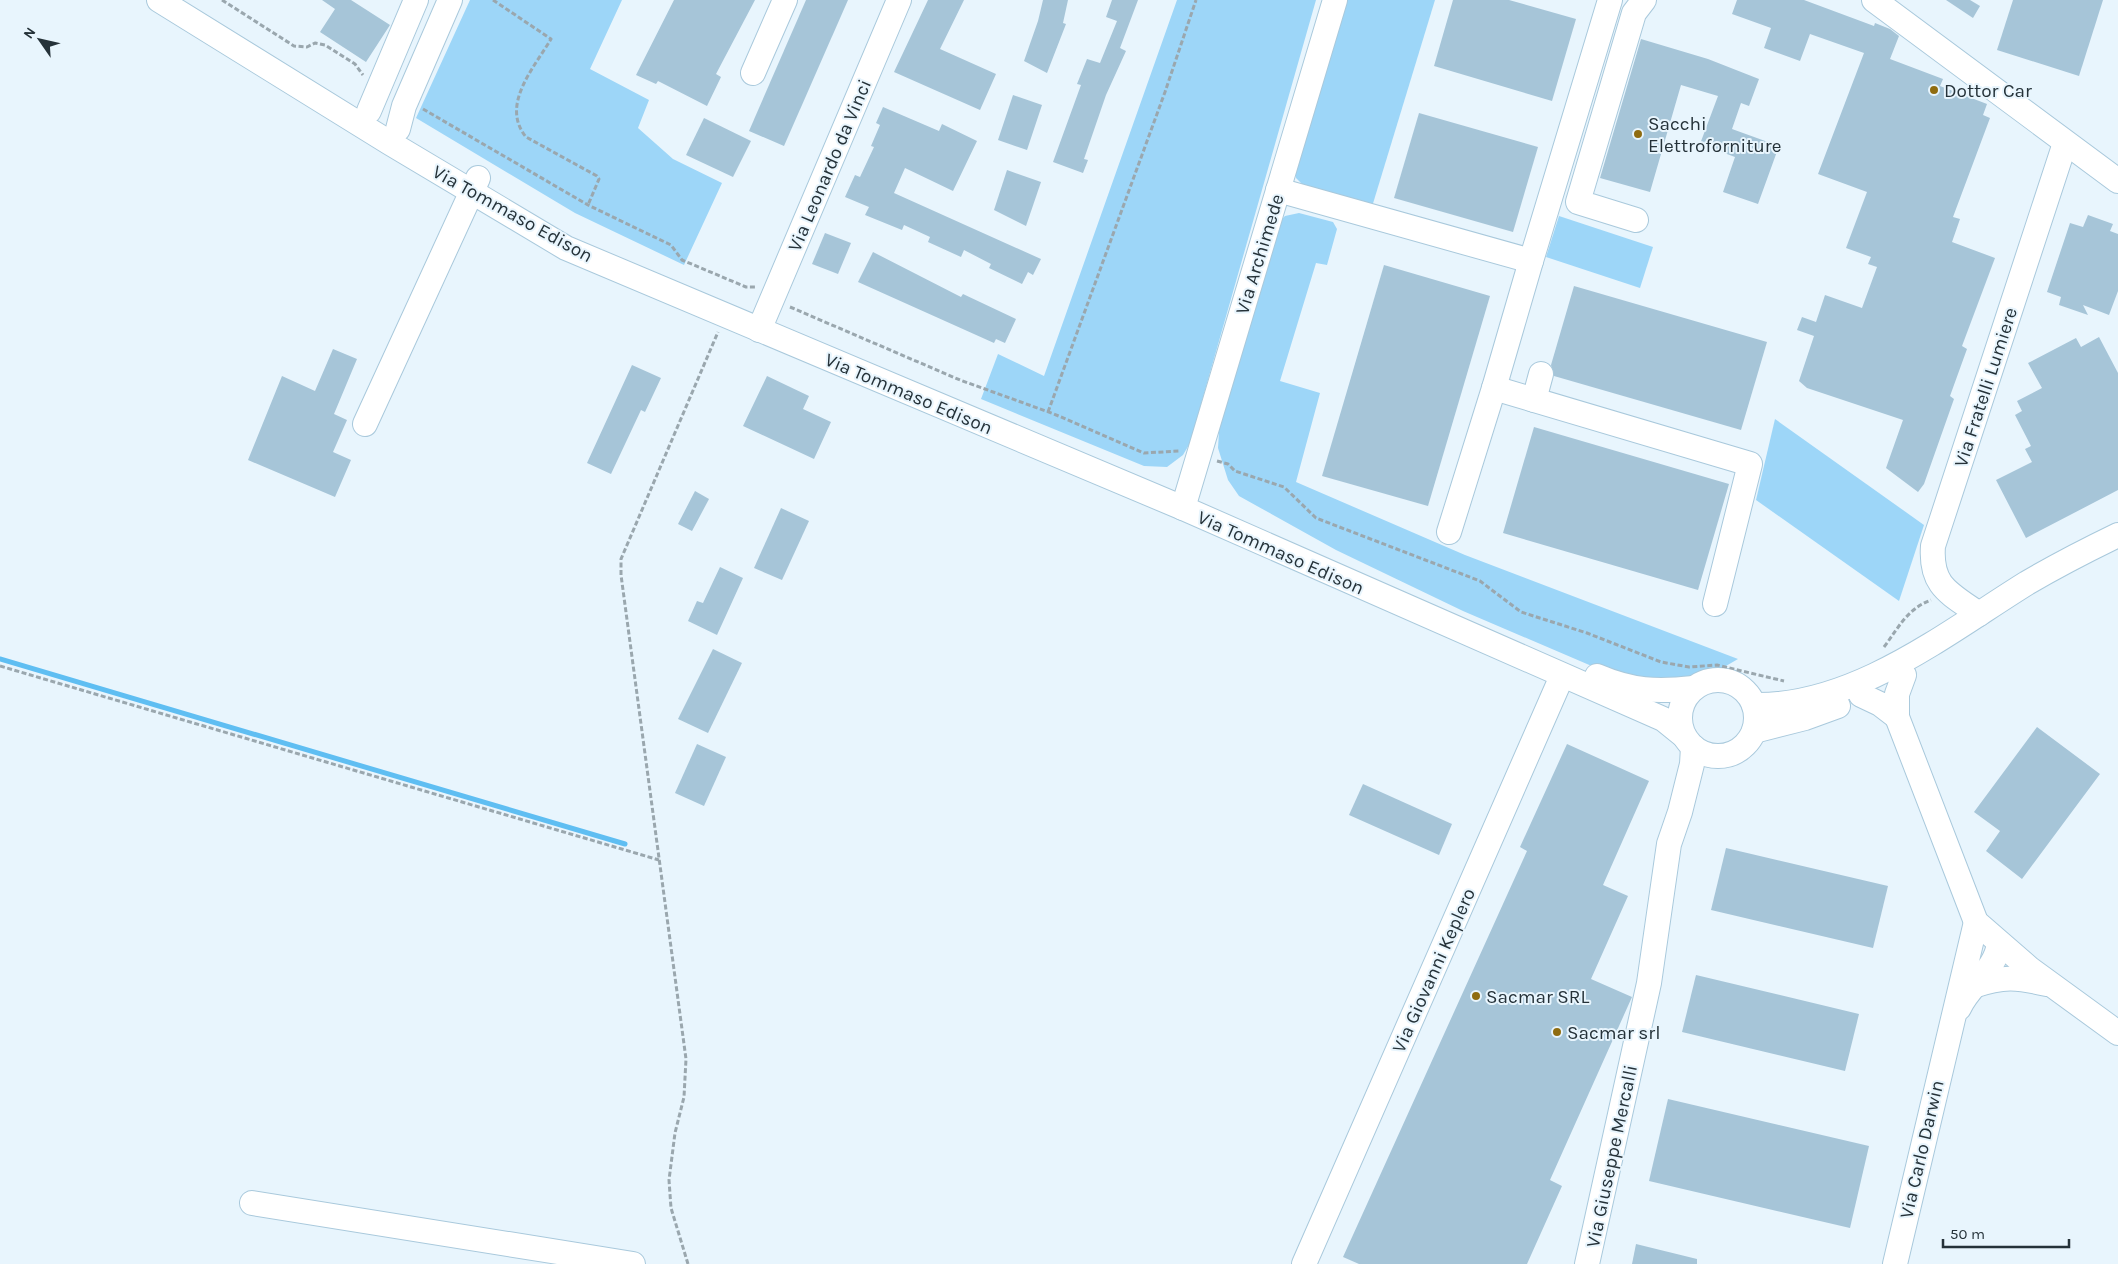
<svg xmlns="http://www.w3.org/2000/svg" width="2118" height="1264" font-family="Karla,sans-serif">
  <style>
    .green { fill: #9dd6f8 }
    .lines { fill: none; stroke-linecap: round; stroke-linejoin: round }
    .stream { stroke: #5fbef2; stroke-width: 5 }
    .building { fill: #a6c5d8 }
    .minor-casing { stroke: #a9c9dc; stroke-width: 26 }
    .path { stroke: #9aa7ae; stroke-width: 3; stroke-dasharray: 5 2.5; stroke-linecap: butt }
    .minor { stroke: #fff; stroke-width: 24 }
    .poi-dot { fill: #8f6c10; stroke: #e8f5fd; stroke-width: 2 }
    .labels { text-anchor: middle; stroke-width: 4; stroke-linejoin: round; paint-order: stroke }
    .poi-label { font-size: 19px; fill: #253239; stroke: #e8f5fd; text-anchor: start }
    .street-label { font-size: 19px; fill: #253239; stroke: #e8f5fd }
  </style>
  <rect width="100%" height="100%" fill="#e8f5fd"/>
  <g class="green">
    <path d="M470 0H622L590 69 649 100 638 128 673 159 722 183 684 265 575 213 416 118Z"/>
    <path d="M1177 0H1316L1190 443 1183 455 1167 467 1144 466 981 399 998 354 1044 376Z"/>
    <path d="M1342 0H1435L1371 210 1309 191 1296 178 1294 163Z"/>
    <path d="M1299 213 1333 222 1337 229 1327 265 1316 263 1280 381 1320 393 1296 482 1465 555 1738 659 1719 670 1670 684 1608 673 1463 611 1336 550 1239 496 1228 480 1218 448 1220 416 1276 225 1285 216Z"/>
    <path d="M1559 216 1653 247 1640 288 1546 257Z"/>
    <path d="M1775 419 1924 525 1899 601 1756 500Z"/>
  </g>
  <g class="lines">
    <path class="stream" d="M0 659 625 844"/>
  </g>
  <g class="building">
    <path d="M322 0H351L390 25 366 62 320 32 335 9Z"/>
    <path d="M674 0H755L716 74 721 77 707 106 658 81 656 84 636 75Z"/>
    <path d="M806 0H848L784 146 749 131Z"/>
    <path d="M928 0H964L940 49 996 74 980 110 894 72Z"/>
    <path d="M1043 0H1068L1063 23 1066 24 1047 73 1024 61 1038 21Z"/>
    <path d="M1112 0H1138L1120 48 1126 51 1106 95 1084 159 1088 160 1083 173 1053 162 1081 85 1077 84 1087 59 1100 63 1117 21 1106 17Z"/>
    <path d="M1453 0H1509L1576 19 1552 101 1434 66Z"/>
    <path d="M1737 0H1804L1874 26 1875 23 1890 29 1899 36 1890 59 1943 79 1940 86 1987 104 1983 115 1990 118 1953 217 1960 219 1952 242 1995 258 1962 346 1967 349 1950 396 1954 399 1924 484 1918 492 1886 468 1903 420 1807 388 1799 381 1814 336 1797 330 1802 317 1816 322 1825 295 1862 308 1877 267 1868 264 1871 257 1846 248 1867 192 1818 174 1864 53 1810 34 1800 61 1764 48 1771 28 1732 14Z"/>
    <path d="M1946 0H1970L1980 6 1973 18Z"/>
    <path d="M2013 0H2103L2079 76 1997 50Z"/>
    <path d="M1641 39 1708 59 1759 79 1749 106 1741 103 1732 129 1779 146 1758 204 1723 192 1735 157 1700 144 1718 96 1681 85 1650 192 1600 178Z"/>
    <path d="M1013 95 1042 105 1027 150 998 140Z"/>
    <path d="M883 107 939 131 942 124 977 141 953 191 905 168 894 193 1041 259 1033 275 1028 272 1022 284 989 268 991 264 964 250 961 257 928 242 930 237 904 225 902 230 865 215 869 207 845 197 855 175 860 177 874 147 871 146 880 125 876 123Z"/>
    <path d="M1419 113 1538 147 1513 232 1394 198Z"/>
    <path d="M704 118 751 141 733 177 686 155Z"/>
    <path d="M1007 170 1041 182 1026 226 994 210Z"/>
    <path d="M2088 215 2113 224 2110 231 2118 234V291L2109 315 2083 305 2088 315 2059 305 2061 297 2047 292 2070 223 2083 227Z"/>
    <path d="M825 233 851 243 838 274 812 264Z"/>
    <path d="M873 252 961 297 963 294 1016 319 1005 343 996 339 994 343 858 282Z"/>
    <path d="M1384 265 1490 296 1428 506 1322 476Z"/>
    <path d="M1574 286 1767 342 1741 430 1554 376 1551 365Z"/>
    <path d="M2099 337 2118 373V490L2026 538 1996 480 2032 462 2025 449 2031 446 2015 415 2022 411 2017 401 2042 388 2028 363 2076 338 2081 347Z"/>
    <path d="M333 349 357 359 334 414 347 420 333 452 351 460 335 497 248 460 282 376 315 391Z"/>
    <path d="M632 365 661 378 645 412 641 410 611 474 587 463Z"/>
    <path d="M767 376 809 396 803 409 831 422 814 459 743 426Z"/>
    <path d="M1534 427 1729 484 1698 590 1503 533Z"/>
    <path d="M695 491 709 499 692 531 678 524Z"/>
    <path d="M781 508 809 521 782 580 754 568Z"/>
    <path d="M720 567 743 578 717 635 688 621 697 601 703 603Z"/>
    <path d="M713 649 742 663 708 733 678 719Z"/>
    <path d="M2037 727 2100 774 2022 879 1986 851 2000 831 1974 812Z"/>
    <path d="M697 744 726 757 704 806 675 793Z"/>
    <path d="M1567 744 1649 781 1603 885 1628 896 1591 979 1632 997 1550 1180 1562 1186 1527 1264H1359L1343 1257 1527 851 1520 847Z"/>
    <path d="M1363 784 1452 824 1439 855 1349 815Z"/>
    <path d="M1726 848 1888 886 1873 948 1711 910Z"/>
    <path d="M1696 975 1859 1014 1845 1071 1682 1032Z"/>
    <path d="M1668 1099 1869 1146 1850 1228 1649 1181Z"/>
    <path d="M1636 1244 1697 1259V1264H1632Z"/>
  </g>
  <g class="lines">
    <defs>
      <g id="minor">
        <path d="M159 0 390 143 566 248 1183 508 1663 719 1684 736"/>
        <path d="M1874 0 2118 181"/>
        <path d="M753 73 785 0"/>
        <path d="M369 111 416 0"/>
        <path d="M398 129 404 106 450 0"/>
        <path d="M1278 190 1531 261 1494 388 1750 464 1715 604"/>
        <path d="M1636 220 1578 202 1634 13 1644 0"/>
        <path d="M1531 261 1610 0"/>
        <path d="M759 330 899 0"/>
        <path d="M1534 400 1541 374"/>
        <path d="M365 424 478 178"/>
        <path d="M1183 508 1335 0"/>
        <path d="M1449 532 1494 388"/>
        <path d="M1979 614C1949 593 1930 586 1933 546L2065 143"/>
        <path d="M1597 676C1632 691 1656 692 1694 688"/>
        <circle cx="1718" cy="718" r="38"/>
        <path d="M1861 695 1880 704 1897 717V694L1904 675"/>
        <path d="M1754 705C1854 707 1945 634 2027 583 2056 566 2087 550 2118 535"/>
        <path d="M1897 717 1976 922 2030 969 2118 1033"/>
        <path d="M1754 731 1805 718 1838 706"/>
        <path d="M1973 986C2004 976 2016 977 2047 984"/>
        <path d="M1959 1008C1970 984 1995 971 1999 944"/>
        <path d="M252 1203 633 1264"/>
        <path d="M1304 1264 1562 676"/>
        <path d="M1587 1264 1649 983 1669 844 1680 812 1692 764 1693 747"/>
        <path d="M1895 1264 1976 922"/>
      </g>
    </defs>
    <use href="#minor" class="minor-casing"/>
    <g class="path">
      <path d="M222 0 294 46 307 47 315 43 325 45 355 64 363 75"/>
      <path d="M493 0 551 39C534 68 500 105 526 137L597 176 599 179 588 205"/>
      <path d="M423 109 588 205 671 245 682 260 746 287H756"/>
      <path d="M790 307 960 380 1054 414 1144 453 1180 451"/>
      <path d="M1048 412 1165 92 1196 0"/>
      <path d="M1217 461 1228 464 1235 471 1284 487 1316 518 1480 581 1521 612 1587 633 1661 662 1689 667 1717 665 1784 681"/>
      <path d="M1884 647C1899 627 1907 609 1931 600"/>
      <path d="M0 666 659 860"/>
      <path d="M688 1264 671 1208 669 1180 675 1133 684 1097 686 1059 621 575V559L718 332"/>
    </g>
    <use href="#minor" class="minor"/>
  </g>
  <g class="poi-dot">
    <circle cx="1934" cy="90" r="5"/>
    <circle cx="1638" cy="134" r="5"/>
    <circle cx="1476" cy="996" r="5"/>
    <circle cx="1557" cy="1032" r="5"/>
  </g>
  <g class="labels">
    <g class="poi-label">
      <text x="1944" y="97">Dottor Car</text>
      <text x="1648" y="130">Sacchi<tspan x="1648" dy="22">Elettroforniture</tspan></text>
      <text x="1486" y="1003">Sacmar SRL</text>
      <text x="1567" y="1039">Sacmar srl</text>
    </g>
    <g class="street-label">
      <text transform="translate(829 165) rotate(-67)" y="7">Via Leonardo da Vinci</text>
      <text transform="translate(513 213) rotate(29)" y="7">Via Tommaso Edison</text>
      <text transform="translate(1259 254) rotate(-73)" y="7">Via Archimede</text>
      <text transform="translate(1985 387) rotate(-72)" y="7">Via Fratelli Lumiere</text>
      <text transform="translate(909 393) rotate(23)" y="7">Via Tommaso Edison</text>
      <text transform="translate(1281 552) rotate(24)" y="7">Via Tommaso Edison</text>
      <text transform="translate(1433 970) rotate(-66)" y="7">Via Giovanni Keplero</text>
      <text transform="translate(1921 1149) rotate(-77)" y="7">Via Carlo Darwin</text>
      <text transform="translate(1611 1156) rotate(-78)" y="7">Via Giuseppe Mercalli</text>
    </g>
  </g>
  <g transform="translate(40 40) rotate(304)" stroke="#e8f5fd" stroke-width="4" paint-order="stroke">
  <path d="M0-4L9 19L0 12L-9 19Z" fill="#253239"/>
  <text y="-8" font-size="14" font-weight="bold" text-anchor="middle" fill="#253239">N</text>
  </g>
  <path d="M1943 1239v8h126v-8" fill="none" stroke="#253239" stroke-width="2.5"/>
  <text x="1950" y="1239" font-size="15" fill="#253239" stroke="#e8f5fd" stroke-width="4" paint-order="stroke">50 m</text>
</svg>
